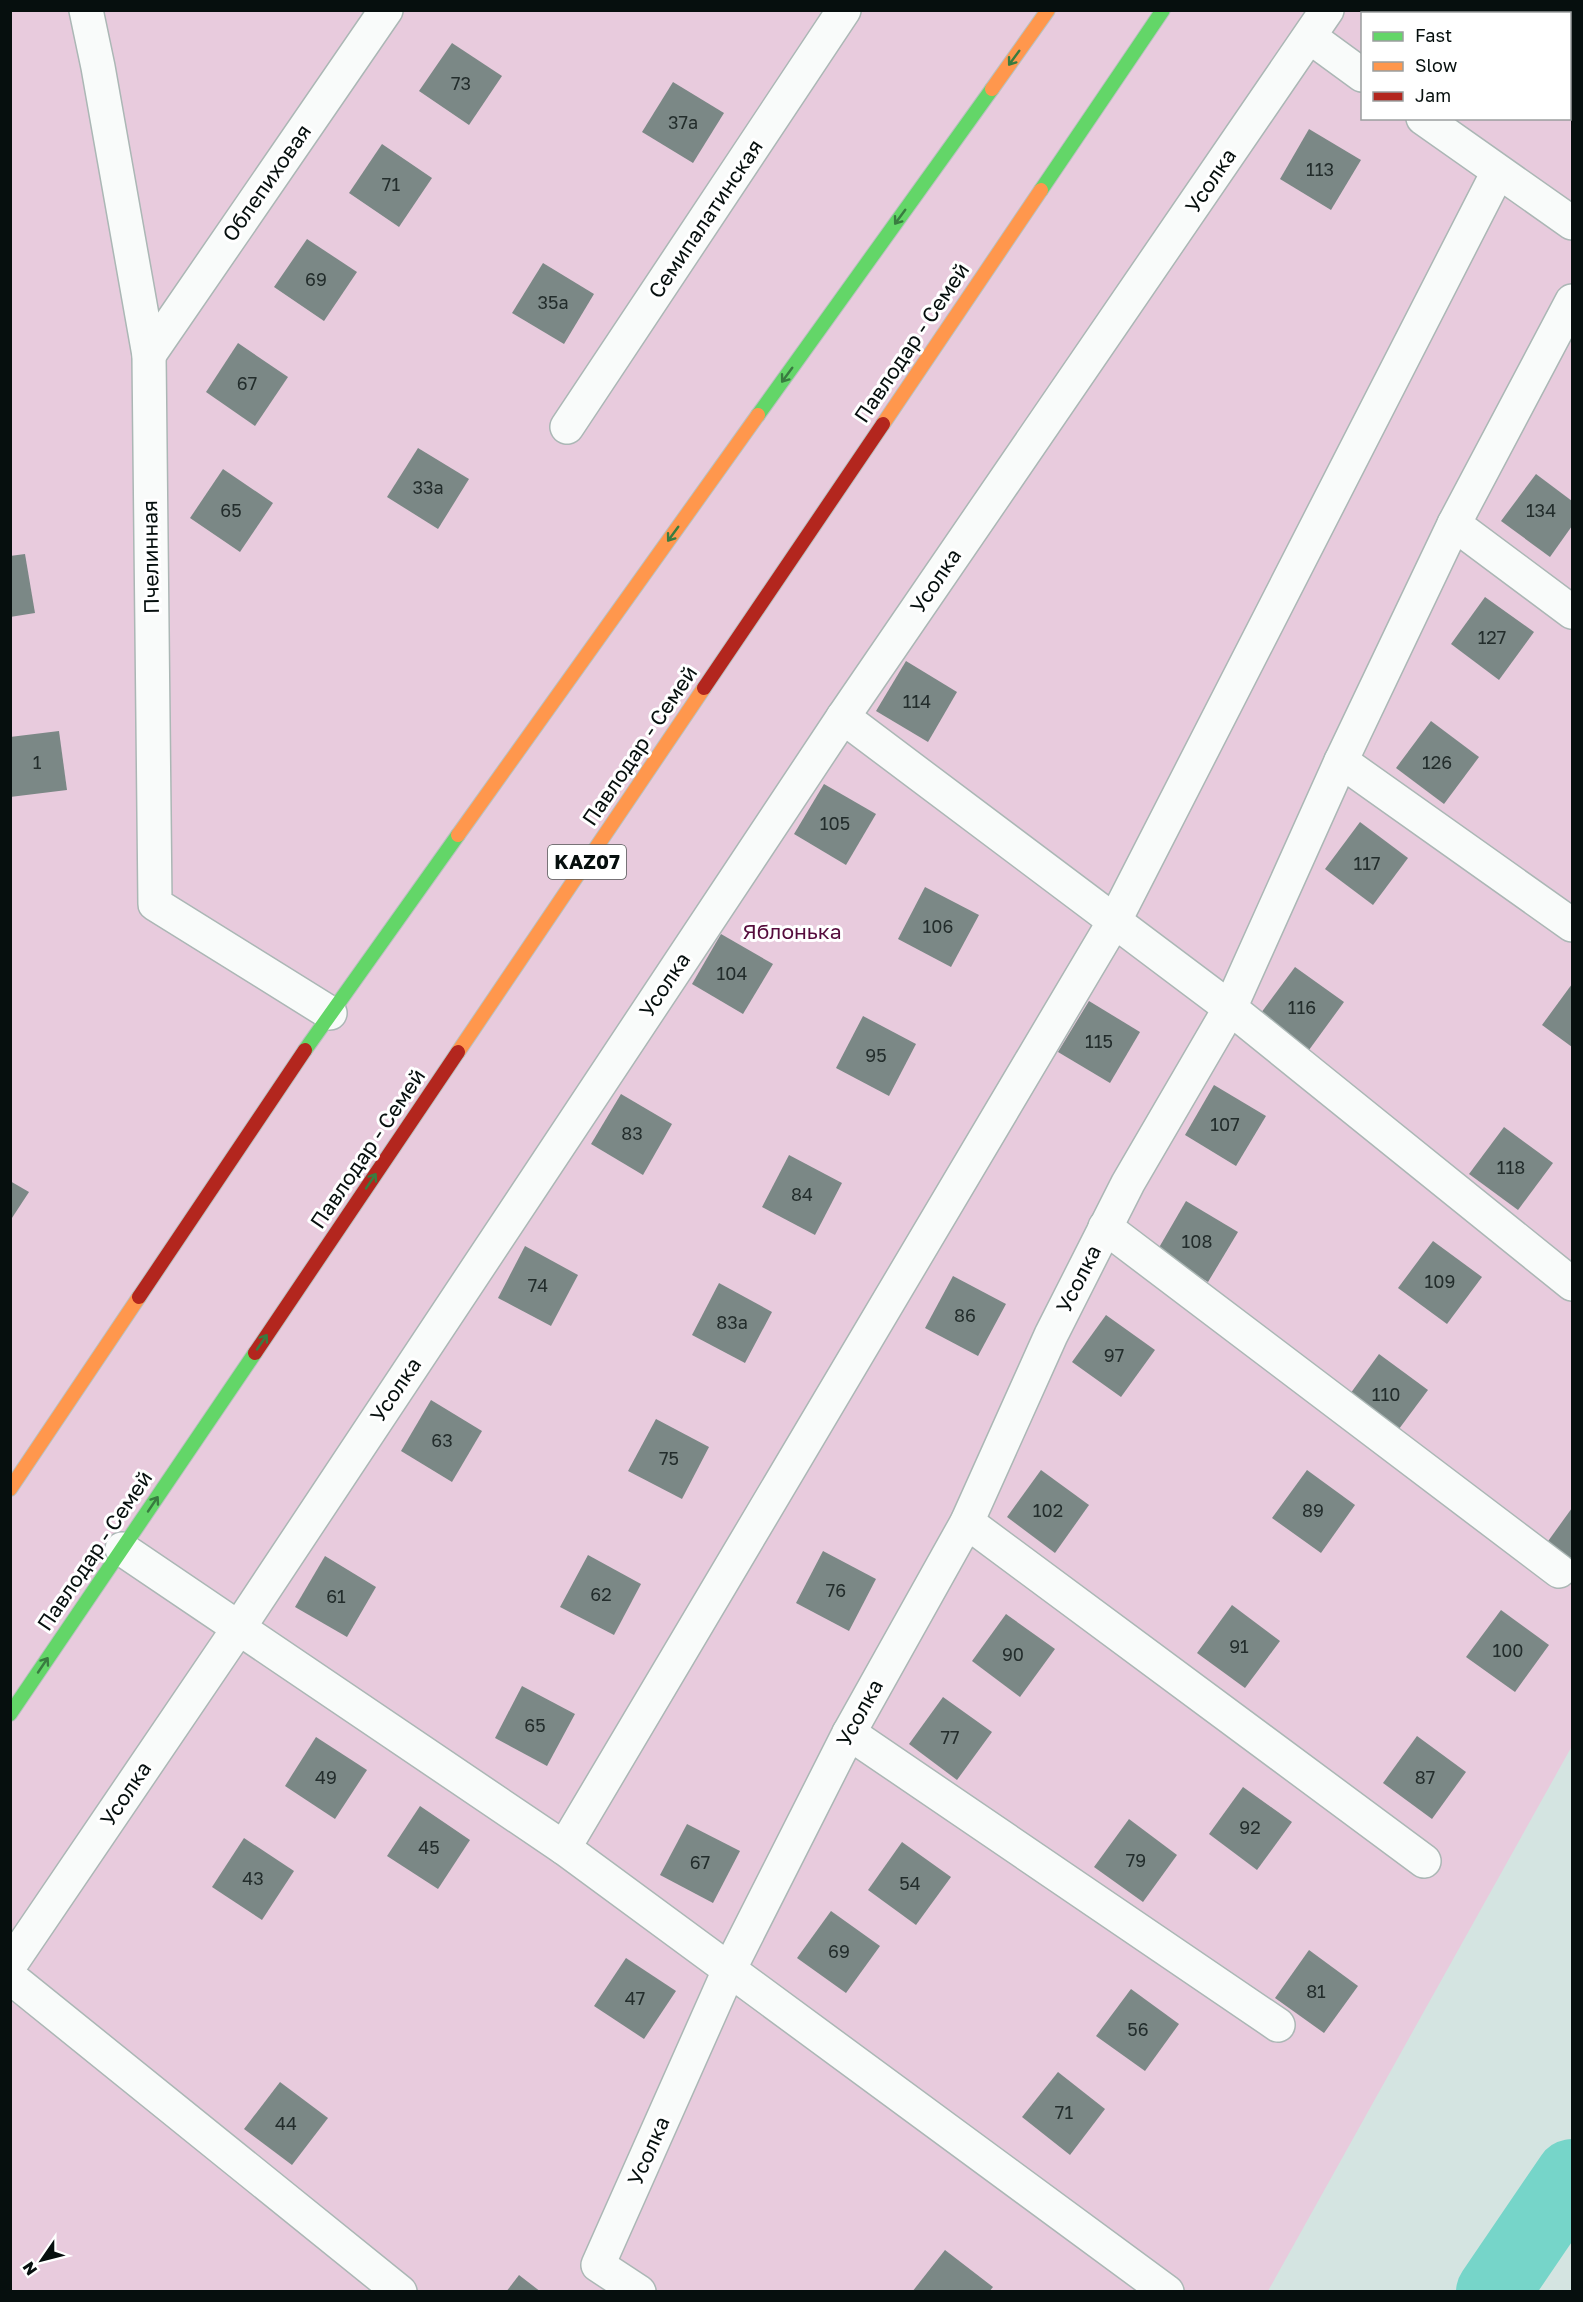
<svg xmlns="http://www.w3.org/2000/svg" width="1583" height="2302" font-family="'Golos Text',sans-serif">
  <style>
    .green { fill: #e8cbdd; fill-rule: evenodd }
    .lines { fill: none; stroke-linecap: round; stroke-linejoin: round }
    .river { stroke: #76d5c9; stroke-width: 74 }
    .building { fill: #7b8886 }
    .street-casing { stroke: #abb7b5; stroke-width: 36 }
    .fast-casing { stroke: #b9c1c0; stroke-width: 16 }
    .slow-casing { stroke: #b9c1c0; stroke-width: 16 }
    .jam-casing { stroke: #b9c1c0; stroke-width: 16 }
    .street { stroke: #f9fbfa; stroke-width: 33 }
    .fast { stroke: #63d668; stroke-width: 14 }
    .slow { stroke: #ff974d; stroke-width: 14 }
    .jam { stroke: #b3261e; stroke-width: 14 }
    .oneway { stroke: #397c40 }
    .labels { text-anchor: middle; stroke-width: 6; stroke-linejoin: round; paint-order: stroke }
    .number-label { font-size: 18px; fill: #232d2c }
    .shield { fill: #fff; stroke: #515756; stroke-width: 1.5 }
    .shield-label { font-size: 20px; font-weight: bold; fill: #060f0e }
    .street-label { font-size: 21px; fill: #060f0e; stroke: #fff }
    .park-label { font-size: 21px; fill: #550c3c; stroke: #fff }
  </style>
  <rect width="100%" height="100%" fill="#d4e4e1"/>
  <path class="green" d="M11 11H1572V1746L1268 2291 11 2292ZM1362 14H1570V118H1362Z"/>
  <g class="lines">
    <path class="river" d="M1493 2292 1572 2176"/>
  </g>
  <g class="building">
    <path d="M452 43 502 76 469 125 419 91Z"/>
    <path d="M673 82 724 113 693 163 642 132Z"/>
    <path d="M1309 129 1361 160 1331 210 1280 179Z"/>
    <path d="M382 144 432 178 399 227 349 193Z"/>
    <path d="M307 239 357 272 324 321 274 287Z"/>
    <path d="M543 263 594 294 564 344 512 313Z"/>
    <path d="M238 343 288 377 255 426 206 392Z"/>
    <path d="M418 448 469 479 438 529 387 497Z"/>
    <path d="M223 469 273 503 240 552 190 518Z"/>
    <path d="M1536 474 1572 501V526L1550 557 1501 521Z"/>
    <path d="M25 554 35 613 10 617V556Z"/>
    <path d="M1485 597 1534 632 1499 680 1451 644Z"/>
    <path d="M906 661 957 692 928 742 876 711Z"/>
    <path d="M1431 721 1479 757 1444 804 1396 768Z"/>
    <path d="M59 731 67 790 10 797V737Z"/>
    <path d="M824 784 876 814 846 865 794 834Z"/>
    <path d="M1360 822 1408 858 1373 905 1325 869Z"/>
    <path d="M925 887 979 915 951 967 898 939Z"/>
    <path d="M721 934 773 964 743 1014 692 984Z"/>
    <path d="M1295 967 1344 1002 1309 1050 1261 1013Z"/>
    <path d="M1572 984V1047L1542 1025Z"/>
    <path d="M1089 1001 1140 1032 1110 1083 1058 1052Z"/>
    <path d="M863 1016 916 1044 889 1096 836 1068Z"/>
    <path d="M1214 1085 1266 1116 1236 1166 1185 1135Z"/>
    <path d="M621 1094 672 1124 643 1175 591 1144Z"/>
    <path d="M1504 1127 1553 1163 1518 1210 1469 1174Z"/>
    <path d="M789 1155 842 1183 815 1235 762 1207Z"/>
    <path d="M10 1181 29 1192 10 1221Z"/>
    <path d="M1186 1201 1238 1232 1208 1282 1157 1251Z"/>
    <path d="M1433 1241 1482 1277 1447 1324 1398 1288Z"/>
    <path d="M525 1246 578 1275 551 1326 498 1298Z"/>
    <path d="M953 1276 1006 1304 978 1356 925 1328Z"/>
    <path d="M719 1283 772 1312 745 1363 692 1335Z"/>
    <path d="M1106 1315 1155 1350 1121 1397 1072 1362Z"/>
    <path d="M1379 1354 1428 1390 1393 1437 1345 1401Z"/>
    <path d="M431 1400 482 1431 452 1482 401 1451Z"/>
    <path d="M656 1419 709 1447 682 1499 628 1471Z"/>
    <path d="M1041 1470 1089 1505 1055 1553 1007 1517Z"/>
    <path d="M1307 1470 1355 1505 1321 1553 1272 1518Z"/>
    <path d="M1572 1508V1564L1546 1544Z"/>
    <path d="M823 1551 876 1579 849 1631 796 1603Z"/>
    <path d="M588 1555 641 1584 614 1635 560 1607Z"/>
    <path d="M325 1556 376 1587 347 1637 295 1607Z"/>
    <path d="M1232 1605 1280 1641 1245 1688 1197 1653Z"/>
    <path d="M1501 1610 1549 1645 1515 1692 1466 1657Z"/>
    <path d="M1006 1614 1055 1649 1020 1697 972 1661Z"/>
    <path d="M522 1686 575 1714 547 1766 495 1738Z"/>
    <path d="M943 1697 992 1732 957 1780 909 1744Z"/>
    <path d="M1417 1736 1466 1772 1432 1819 1383 1783Z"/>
    <path d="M316 1737 367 1770 335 1819 285 1786Z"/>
    <path d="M1243 1787 1292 1822 1257 1870 1209 1834Z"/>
    <path d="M420 1806 470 1840 438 1889 387 1856Z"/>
    <path d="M1129 1819 1177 1855 1143 1902 1094 1867Z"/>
    <path d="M687 1824 740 1851 713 1903 660 1875Z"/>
    <path d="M244 1838 294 1871 262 1920 212 1887Z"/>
    <path d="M902 1842 951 1877 916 1925 868 1890Z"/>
    <path d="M831 1911 880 1946 846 1993 797 1958Z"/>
    <path d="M1309 1950 1358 1986 1324 2033 1275 1998Z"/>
    <path d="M626 1958 676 1991 644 2039 594 2006Z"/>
    <path d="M1131 1989 1179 2024 1145 2071 1096 2036Z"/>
    <path d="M1058 2072 1105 2109 1070 2155 1022 2117Z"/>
    <path d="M280 2082 328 2118 292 2165 244 2129Z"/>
    <path d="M945 2250 993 2287 989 2292H912Z"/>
    <path d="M519 2275 541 2292H506Z"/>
  </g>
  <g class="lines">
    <defs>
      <g id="street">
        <path d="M86 10 98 67 149 355 155 904 330 1013"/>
        <path d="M1310 37 1362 75"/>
        <path d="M1423 118 1572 223"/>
        <path d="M149 355 386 10"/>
        <path d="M567 427 844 10"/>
        <path d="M1454 524 1572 612"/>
        <path d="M843 717 1230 1008 1572 1284"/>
        <path d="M1341 761 1572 925"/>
        <path d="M1105 1227 1559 1571"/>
        <path d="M967 1522 1424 1861"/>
        <path d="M122 1549 564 1848 1167 2292"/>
        <path d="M849 1733 1278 2025"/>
        <path d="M564 1848 1115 920 1498 172"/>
        <path d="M10 1965 238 1629 843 717 1327 10"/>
        <path d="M10 1977 400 2292"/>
        <path d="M639 2292 598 2265 730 1968 849 1733 967 1522 1051 1335 1128 1183 1230 1008 1341 761 1454 524 1572 301"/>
      </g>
      <g id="fast">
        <path d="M1041 190 1163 10"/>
        <path d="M758 415 992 89"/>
        <path d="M305 1050 458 835"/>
        <path d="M10 1714 255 1353"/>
      </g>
      <g id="slow">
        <path d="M992 89 1048 10"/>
        <path d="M883 424 1041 190"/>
        <path d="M458 835 758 415"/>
        <path d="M458 1052 704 688"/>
        <path d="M10 1489 139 1297"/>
      </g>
      <g id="jam">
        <path d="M704 688 883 424"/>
        <path d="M139 1297 305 1050"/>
        <path d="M255 1353 458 1052"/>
      </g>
    </defs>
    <use href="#street" class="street-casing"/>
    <use href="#fast" class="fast-casing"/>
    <use href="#slow" class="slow-casing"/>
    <use href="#jam" class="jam-casing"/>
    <use href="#street" class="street"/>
    <use href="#fast" class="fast"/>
    <use href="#slow" class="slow"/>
    <use href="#jam" class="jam"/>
  </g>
  <defs><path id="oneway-shaft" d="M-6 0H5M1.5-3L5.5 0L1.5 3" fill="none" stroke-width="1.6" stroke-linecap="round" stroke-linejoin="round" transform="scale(1.5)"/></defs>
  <g class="oneway">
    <use href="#oneway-shaft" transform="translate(1014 58) rotate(126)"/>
    <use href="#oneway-shaft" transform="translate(900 217) rotate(126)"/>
    <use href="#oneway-shaft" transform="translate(787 375) rotate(126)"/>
    <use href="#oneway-shaft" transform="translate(673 534) rotate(126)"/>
    <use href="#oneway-shaft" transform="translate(371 1181) rotate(-56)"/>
    <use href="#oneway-shaft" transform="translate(262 1342) rotate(-56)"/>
    <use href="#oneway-shaft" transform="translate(153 1504) rotate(-56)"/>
    <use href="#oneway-shaft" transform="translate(43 1665) rotate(-56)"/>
  </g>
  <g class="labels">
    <g class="number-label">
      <text x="461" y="90">73</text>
      <text x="683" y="129">37а</text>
      <text x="1320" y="176">113</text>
      <text x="391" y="191">71</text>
      <text x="316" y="286">69</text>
      <text x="553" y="309">35а</text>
      <text x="247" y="390">67</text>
      <text x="428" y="494">33а</text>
      <text x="231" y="517">65</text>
      <text x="1541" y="517">134</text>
      <text x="1492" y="644">127</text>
      <text x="917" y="708">114</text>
      <text x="37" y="769">1</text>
      <text x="1437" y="769">126</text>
      <text x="835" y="830">105</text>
      <text x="1367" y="870">117</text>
      <text x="938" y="933">106</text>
      <text x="732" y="980">104</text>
      <text x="1302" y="1014">116</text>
      <text x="1099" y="1048">115</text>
      <text x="876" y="1062">95</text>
      <text x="1225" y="1131">107</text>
      <text x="632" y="1140">83</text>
      <text x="1511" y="1174">118</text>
      <text x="802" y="1201">84</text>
      <text x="1197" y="1248">108</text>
      <text x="1440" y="1288">109</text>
      <text x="538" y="1292">74</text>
      <text x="965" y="1322">86</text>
      <text x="732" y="1329">83а</text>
      <text x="1114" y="1362">97</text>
      <text x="1386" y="1401">110</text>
      <text x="442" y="1447">63</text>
      <text x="669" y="1465">75</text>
      <text x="1048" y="1517">102</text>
      <text x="1313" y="1517">89</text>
      <text x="836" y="1597">76</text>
      <text x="601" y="1601">62</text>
      <text x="336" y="1603">61</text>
      <text x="1239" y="1653">91</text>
      <text x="1508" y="1657">100</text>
      <text x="1013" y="1661">90</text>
      <text x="535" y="1732">65</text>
      <text x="950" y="1744">77</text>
      <text x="326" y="1784">49</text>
      <text x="1425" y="1784">87</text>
      <text x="1250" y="1834">92</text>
      <text x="429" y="1854">45</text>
      <text x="1136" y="1867">79</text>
      <text x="700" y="1869">67</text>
      <text x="253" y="1885">43</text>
      <text x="910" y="1890">54</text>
      <text x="839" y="1958">69</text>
      <text x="1316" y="1998">81</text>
      <text x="635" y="2005">47</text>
      <text x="1138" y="2036">56</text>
      <text x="1064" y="2119">71</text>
      <text x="286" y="2130">44</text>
    </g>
    <rect class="shield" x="548" y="845" width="78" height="34" rx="4.5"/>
    <g class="shield-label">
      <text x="587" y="869">KAZ07</text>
    </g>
    <g class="street-label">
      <text transform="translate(1211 181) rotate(-56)" y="7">Усолка</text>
      <text transform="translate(267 183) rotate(-55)" y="7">Облепиховая</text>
      <text transform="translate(706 219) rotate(-56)" y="7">Семипалатинская</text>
      <text transform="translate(912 343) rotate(-56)" y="7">Павлодар - Семей</text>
      <text transform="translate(151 557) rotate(-91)" y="7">Пчелинная</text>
      <text transform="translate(936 581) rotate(-56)" y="7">Усолка</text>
      <text transform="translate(640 746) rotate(-56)" y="7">Павлодар - Семей</text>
      <text transform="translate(665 985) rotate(-56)" y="7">Усолка</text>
      <text transform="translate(368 1149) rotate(-56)" y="7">Павлодар - Семей</text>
      <text transform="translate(1079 1279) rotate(-63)" y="7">Усолка</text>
      <text transform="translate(396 1390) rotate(-56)" y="7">Усолка</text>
      <text transform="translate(95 1551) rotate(-56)" y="7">Павлодар - Семей</text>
      <text transform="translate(860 1713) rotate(-61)" y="7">Усолка</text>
      <text transform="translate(126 1794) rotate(-56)" y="7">Усолка</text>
      <text transform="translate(649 2151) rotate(-66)" y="7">Усолка</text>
    </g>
    <g class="park-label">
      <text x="792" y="939">Яблонька</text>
    </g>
  </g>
  <rect width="1583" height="2302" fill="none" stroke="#060f0e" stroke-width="24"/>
  <rect x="1361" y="12" width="210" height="108" fill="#ffffff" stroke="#9b9f9f" stroke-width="1.5"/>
  <rect x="1373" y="32" width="30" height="9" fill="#63d668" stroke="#9b9f9f" stroke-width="1.5"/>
  <text x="1415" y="42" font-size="18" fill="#060f0e">Fast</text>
  <rect x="1373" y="62" width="30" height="9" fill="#ff974d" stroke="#9b9f9f" stroke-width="1.5"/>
  <text x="1415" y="72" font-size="18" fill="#060f0e">Slow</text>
  <rect x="1373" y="92" width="30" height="9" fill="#b3261e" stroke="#9b9f9f" stroke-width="1.5"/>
  <text x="1415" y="102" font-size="18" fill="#060f0e">Jam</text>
  <g transform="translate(42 2260) rotate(235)" stroke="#ffffff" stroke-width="4.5" paint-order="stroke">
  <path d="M0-4.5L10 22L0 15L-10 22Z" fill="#060f0e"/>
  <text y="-9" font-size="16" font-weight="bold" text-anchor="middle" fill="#060f0e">N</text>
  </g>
</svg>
